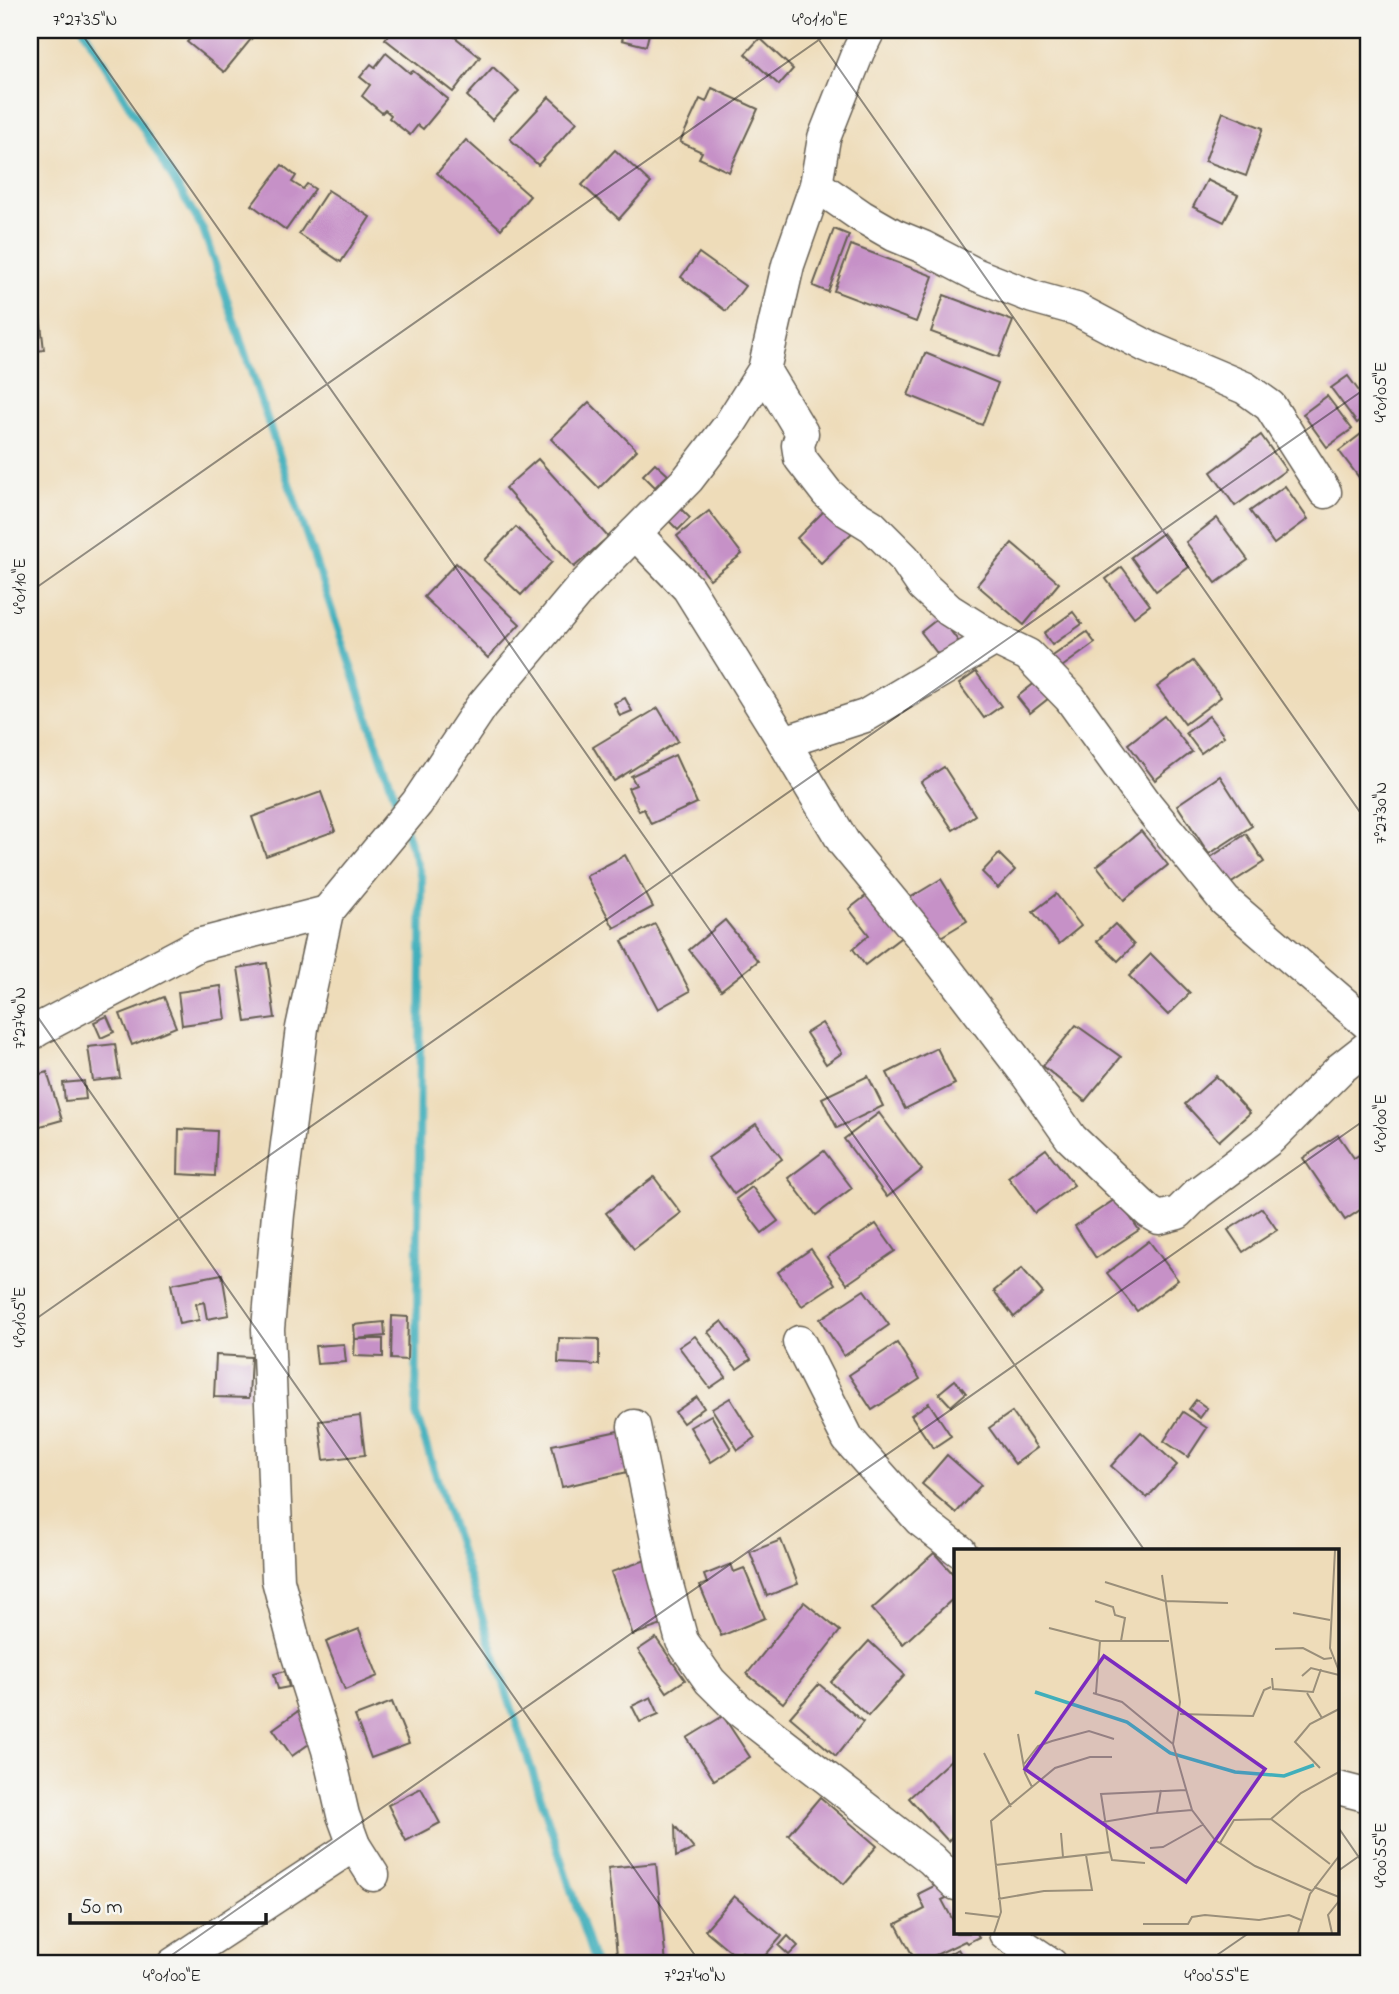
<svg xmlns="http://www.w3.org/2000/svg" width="1399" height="1994" font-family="'Indie Flower',sans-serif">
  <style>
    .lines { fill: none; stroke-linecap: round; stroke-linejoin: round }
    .stream { stroke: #40afbb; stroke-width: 8 }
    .building { fill: #c691c7 }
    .street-casing { stroke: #665f53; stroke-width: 35 }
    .street { stroke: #fff; stroke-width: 32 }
    .ticks { fill: none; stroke: #1c1c1c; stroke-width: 2; stroke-opacity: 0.45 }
    .inset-river { fill: none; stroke: #40afbb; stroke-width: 3.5 }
    .inset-road { fill: none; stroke: #9a8f7a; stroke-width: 2 }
    .view { fill: #7b2cbf; fill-opacity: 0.15; stroke: #7b2cbf; stroke-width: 3.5 }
    .inset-edge { fill: none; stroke: #1c1c1c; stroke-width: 3.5 }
    .neatline { fill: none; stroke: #1c1c1c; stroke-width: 2.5 }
    .ticks-label { font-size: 18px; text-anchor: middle; fill: #1c1c1c }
  </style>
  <rect width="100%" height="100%" fill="#f6f6f2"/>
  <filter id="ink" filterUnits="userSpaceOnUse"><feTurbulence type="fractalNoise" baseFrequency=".0143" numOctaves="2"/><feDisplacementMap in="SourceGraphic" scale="14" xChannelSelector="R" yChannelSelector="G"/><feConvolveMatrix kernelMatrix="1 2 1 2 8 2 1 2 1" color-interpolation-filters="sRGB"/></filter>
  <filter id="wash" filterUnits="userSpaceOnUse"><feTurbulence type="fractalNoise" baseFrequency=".00686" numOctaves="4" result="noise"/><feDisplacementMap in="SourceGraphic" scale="28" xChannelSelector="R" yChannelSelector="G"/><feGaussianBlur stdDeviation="1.57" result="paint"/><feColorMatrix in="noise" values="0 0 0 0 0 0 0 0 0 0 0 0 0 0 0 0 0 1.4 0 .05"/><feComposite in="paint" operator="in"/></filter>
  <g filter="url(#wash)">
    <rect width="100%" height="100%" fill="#eedcb9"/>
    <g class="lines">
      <g class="stream">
        <path d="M84 30 203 229 400 812"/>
        <path d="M405 828 422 879 416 1414 595 1964"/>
      </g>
    </g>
    <g id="blocks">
      <g class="building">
        <path d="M198 30H242L252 38 224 72 187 42Z"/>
        <path d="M392 30H446L480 57 453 92 385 39Z"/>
        <path d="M625 30H650L646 46 622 40Z"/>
        <path d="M760 38 793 69 779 85 745 54Z"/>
        <path d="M386 53 410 73 413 71 448 99 423 129 418 125 410 135 389 118 391 115 385 110 382 113 362 96 370 85 360 77 371 64 375 67Z"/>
        <path d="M493 67 519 91 492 120 467 96Z"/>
        <path d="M712 88 758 109 729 172 699 158 702 152 680 142 700 99 706 102Z"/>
        <path d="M549 97 577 122 538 165 510 139Z"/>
        <path d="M1223 112 1263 128 1246 176 1205 161Z"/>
        <path d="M466 140 530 196 501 229 437 173Z"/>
        <path d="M615 150 651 183 619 219 582 185Z"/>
        <path d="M282 165 296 176 292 182 303 189 307 184 315 189 286 230 252 205Z"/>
        <path d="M1207 180 1238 195 1224 222 1193 207Z"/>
        <path d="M328 190 370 217 341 262 299 234Z"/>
        <path d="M834 229 849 235 828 292 813 286Z"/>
        <path d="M851 245 933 276 916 322 834 291Z"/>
        <path d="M699 253 745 286 726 311 681 277Z"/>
        <path d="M944 295 1013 321 999 357 931 332Z"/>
        <path d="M39 307 44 350 30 352V308Z"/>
        <path d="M925 353 998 383 982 425 908 395Z"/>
        <path d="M1348 376 1369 405V414L1357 423 1331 388Z"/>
        <path d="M1327 396 1352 429 1327 447 1303 414Z"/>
        <path d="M589 402 637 450 599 488 551 439Z"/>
        <path d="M1365 431 1369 437V480L1364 484 1339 451Z"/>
        <path d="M1261 435 1286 470 1235 506 1211 472Z"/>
        <path d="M538 459 608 537 574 567 505 488Z"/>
        <path d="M655 463 668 475 655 487 643 475Z"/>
        <path d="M1285 486 1308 519 1274 544 1250 511Z"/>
        <path d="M830 505 855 530 821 563 797 538Z"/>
        <path d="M679 507 690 518 678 530 667 519Z"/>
        <path d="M709 511 742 554 710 579 677 536Z"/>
        <path d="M1217 518 1248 560 1216 583 1186 542Z"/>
        <path d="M516 527 552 562 521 595 484 560Z"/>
        <path d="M1163 533 1189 567 1156 591 1131 557Z"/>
        <path d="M1012 543 1059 583 1024 625 977 585Z"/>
        <path d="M456 563 520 624 488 658 424 597Z"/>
        <path d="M1122 567 1150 605 1134 617 1106 579Z"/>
        <path d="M1073 612 1082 624 1052 645 1044 633Z"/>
        <path d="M940 617 968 654 949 669 921 632Z"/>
        <path d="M1087 632 1095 643 1059 669 1050 658Z"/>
        <path d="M1193 661 1221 697 1185 724 1157 687Z"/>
        <path d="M976 672 1001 706 984 718 959 684Z"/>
        <path d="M1036 682 1049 698 1030 713 1017 697Z"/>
        <path d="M625 698 632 711 620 716 614 703Z"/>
        <path d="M658 708 678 741 614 781 593 747Z"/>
        <path d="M1164 716 1192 752 1155 780 1128 744Z"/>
        <path d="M1209 716 1224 736 1201 753 1186 733Z"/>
        <path d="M675 755 697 803 651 824 644 809 639 811 628 788 636 785 631 776Z"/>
        <path d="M944 767 975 815 953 830 921 782Z"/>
        <path d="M1220 776 1252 826 1209 854 1177 805Z"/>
        <path d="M321 792 335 831 266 856 252 817Z"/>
        <path d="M1141 831 1168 865 1124 900 1097 866Z"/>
        <path d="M1246 834 1264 862 1219 891 1202 863Z"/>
        <path d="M999 854 1015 870 998 888 982 872Z"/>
        <path d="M625 855 653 907 614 928 586 876Z"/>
        <path d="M941 879 967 921 934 941 908 899Z"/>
        <path d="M871 892 904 935 865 965 853 949 869 935 849 909Z"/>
        <path d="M1056 894 1081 926 1059 944 1033 912Z"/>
        <path d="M725 920 758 961 721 990 689 950Z"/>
        <path d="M655 924 690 991 658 1009 622 941Z"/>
        <path d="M1115 924 1134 945 1118 961 1097 941Z"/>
        <path d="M1151 954 1190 993 1168 1015 1129 976Z"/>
        <path d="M267 963 275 1018 246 1022 238 968Z"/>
        <path d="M221 986 226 1019 182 1025 178 992Z"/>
        <path d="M164 997 176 1027 132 1045 120 1014Z"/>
        <path d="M107 1016 114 1032 101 1038 94 1022Z"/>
        <path d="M822 1023 842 1053 826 1064 806 1033Z"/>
        <path d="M1076 1025 1121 1057 1085 1101 1043 1066Z"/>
        <path d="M115 1044 120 1078 93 1081 88 1047Z"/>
        <path d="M937 1048 955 1084 905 1109 887 1073Z"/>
        <path d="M47 1072 62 1120 30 1129V1077Z"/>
        <path d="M868 1076 883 1106 837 1128 822 1098Z"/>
        <path d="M1216 1076 1250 1113 1219 1141 1185 1104Z"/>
        <path d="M84 1081 86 1099 65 1101 63 1083Z"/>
        <path d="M879 1113 922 1170 887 1197 844 1139Z"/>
        <path d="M756 1124 782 1159 734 1194 708 1158Z"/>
        <path d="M179 1129 217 1131 215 1176 178 1174Z"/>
        <path d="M1338 1135 1354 1158 1369 1149V1204L1345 1220 1303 1158Z"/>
        <path d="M1046 1149 1074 1185 1035 1213 1008 1177Z"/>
        <path d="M824 1151 852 1188 816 1215 788 1178Z"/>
        <path d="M654 1177 681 1213 634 1249 606 1213Z"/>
        <path d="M752 1187 778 1221 762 1233 736 1199Z"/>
        <path d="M1117 1198 1139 1230 1096 1258 1075 1226Z"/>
        <path d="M1262 1208 1277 1230 1243 1252 1228 1230Z"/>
        <path d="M876 1224 895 1251 847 1284 827 1257Z"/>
        <path d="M1149 1241 1178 1280 1137 1311 1107 1273Z"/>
        <path d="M811 1249 835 1284 802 1306 778 1272Z"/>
        <path d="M1022 1268 1043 1293 1014 1317 994 1291Z"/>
        <path d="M222 1274 229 1315 207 1319 204 1302 196 1304 199 1320 179 1324 171 1284Z"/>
        <path d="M864 1290 889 1325 844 1356 820 1319Z"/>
        <path d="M392 1316 408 1317 407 1360 391 1359Z"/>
        <path d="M722 1321 751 1359 737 1369 708 1332Z"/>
        <path d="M384 1322 385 1336 355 1339 354 1325Z"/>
        <path d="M695 1336 726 1377 710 1388 679 1347Z"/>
        <path d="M559 1338 599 1339V1365L558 1363Z"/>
        <path d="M355 1339H383V1357L354 1356Z"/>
        <path d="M897 1343 920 1379 872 1410 849 1375Z"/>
        <path d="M344 1344 346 1362 317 1364 315 1346Z"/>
        <path d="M216 1355 251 1357 249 1398 214 1397Z"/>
        <path d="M955 1380 966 1393 951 1406 939 1393Z"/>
        <path d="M697 1397 704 1408 683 1423 675 1412Z"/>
        <path d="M730 1398 755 1438 738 1450 712 1409Z"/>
        <path d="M1196 1400 1207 1408 1200 1418 1189 1409Z"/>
        <path d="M929 1403 951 1436 933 1448 911 1415Z"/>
        <path d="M1012 1412 1037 1448 1015 1464 989 1428Z"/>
        <path d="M1183 1412 1207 1428 1188 1457 1164 1441Z"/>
        <path d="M711 1415 731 1449 711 1462 690 1427Z"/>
        <path d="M360 1416 365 1455 324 1460 319 1421Z"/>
        <path d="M623 1430 632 1471 562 1487 552 1445Z"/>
        <path d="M1141 1432 1177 1465 1147 1498 1111 1466Z"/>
        <path d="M947 1455 981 1485 956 1513 922 1484Z"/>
        <path d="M781 1540 798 1584 767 1596 750 1552Z"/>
        <path d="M934 1553 956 1577V1596L903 1644 872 1609Z"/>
        <path d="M649 1559 671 1622 633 1635 611 1572Z"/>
        <path d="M731 1564 734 1572 744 1568 765 1618 721 1636 700 1586 707 1583 704 1575Z"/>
        <path d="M804 1602 840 1631 783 1703 747 1674Z"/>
        <path d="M359 1629 378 1676 345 1690 326 1642Z"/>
        <path d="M656 1638 685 1680 667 1692 638 1650Z"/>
        <path d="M869 1641 905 1675 868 1716 831 1682Z"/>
        <path d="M285 1671 289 1687 278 1689 274 1674Z"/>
        <path d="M819 1684 863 1722 836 1756 790 1717Z"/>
        <path d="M651 1697 659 1714 640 1722 632 1706Z"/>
        <path d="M392 1702 409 1744 371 1758 355 1716Z"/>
        <path d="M301 1709 320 1736 292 1756 273 1729Z"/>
        <path d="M723 1716 750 1757 714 1780 687 1738Z"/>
        <path d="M954 1757 956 1760V1833L948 1841 909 1798Z"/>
        <path d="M421 1788 440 1823 406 1841 388 1805Z"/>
        <path d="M820 1797 877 1846 844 1884 788 1835Z"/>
        <path d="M675 1826 694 1849 676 1857Z"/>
        <path d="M656 1863 666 1964H618L608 1868Z"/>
        <path d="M940 1883 948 1897 942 1900 956 1926V1933H977L979 1937 967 1943 965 1941 917 1964 896 1924 925 1909 918 1894Z"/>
        <path d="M734 1896 782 1936 758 1964 742 1952 737 1957 705 1930Z"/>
        <path d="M788 1936 798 1946 789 1955 779 1946Z"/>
        <path d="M958 1949 967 1964H930Z"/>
      </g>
    </g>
  </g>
  <g filter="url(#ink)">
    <use href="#blocks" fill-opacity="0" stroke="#665f53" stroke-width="2"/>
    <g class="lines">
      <defs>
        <g id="street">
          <path d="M816 185 861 216 894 235 923 247 977 275 1033 297 1076 309 1148 347 1245 388 1270 406 1325 492"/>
          <path d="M764 370 802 433 798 445 800 458 827 493 846 510 872 526 904 558 923 586 949 610 995 639"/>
          <path d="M635 533 688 588 784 742 844 843 924 940 1025 1072 1071 1138 1149 1212 1159 1218 1178 1213 1198 1193 1270 1139 1341 1068 1369 1046"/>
          <path d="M784 742 865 716 995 639 1028 655 1070 698 1147 805 1225 901 1369 1025"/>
          <path d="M30 1035 39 1029 198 945 327 912"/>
          <path d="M799 1342 848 1439 920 1520 960 1551"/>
          <path d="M634 1426 664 1574 682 1641 710 1681 739 1710 931 1859 956 1884"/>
          <path d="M1338 1788 1369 1796"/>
          <path d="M373 1875 354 1845 343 1815 328 1750 297 1653 278 1580 268 1329 278 1214 302 1028 327 912 417 803 481 707 580 589 688 479 728 427 764 370 788 265 816 185 824 138 858 52 869 30"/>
          <path d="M1005 1933 1051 1964"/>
          <path d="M173 1964 354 1845"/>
        </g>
      </defs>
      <use href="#street" class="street-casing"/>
      <use href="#street" class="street"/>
    </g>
  </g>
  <path class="ticks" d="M79 30 1145 1551M812 30 1369 825M30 592 833 30M30 1006 701 1964M30 1323 1369 386M1338 1827 1369 1872M1338 1871 1369 1849M159 1964 1369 1117M1204 1964 1249 1933"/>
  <g transform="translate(954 1549)">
    <rect width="385" height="385" fill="#eedcb9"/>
    <path class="inset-river" d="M81 143 173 173 216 204 281 223 330 227 360 216"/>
    <path class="inset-road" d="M381 1 376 99 385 122M208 26 226 153 219 195M151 33 211 52 274 54M141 52 159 58 161 66 171 69 167 92M339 64 376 71M95 79 146 92H215M321 100 349 99 370 110 378 109M348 127 357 119 385 126M318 129 319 140 359 143 367 120M139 144 168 153 219 195 238 261 261 291 301 317 358 342M142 144 146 92M353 144 368 169M226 165 299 167 310 141 317 138M64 185 71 224 78 238M30 204 57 258M70 215 84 197 98 192 135 182 160 190M366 219 341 193 356 175 385 160M203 264 238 261M317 270 347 244 385 223M149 273 203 264 207 241M107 284 109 308M266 294 280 271 317 270 376 315M196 299 209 298 250 275M156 303 158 311 191 314M41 316 156 303 147 245 232 241M360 338 385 348M44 350 90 342 138 341 132 306M11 364 45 368M189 375H234L238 368 251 366 305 371 335 366 347 371M40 384 47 363 37 272 101 219 136 208H158M344 384 356 345 385 307M378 384 374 366 385 352"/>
    <path class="view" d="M150 107 311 220 232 333 71 220Z"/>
    <rect width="385" height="385" class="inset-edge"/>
  </g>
  <rect width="1399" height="1994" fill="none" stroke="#f6f6f2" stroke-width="77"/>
  <path d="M70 1913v10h196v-10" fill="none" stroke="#1c1c1c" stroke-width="3.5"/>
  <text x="80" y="1913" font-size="21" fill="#1c1c1c" stroke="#f6f6f2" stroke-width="5" paint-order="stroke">50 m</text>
  <rect x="38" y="38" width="1322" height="1917" class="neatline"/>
  <g class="ticks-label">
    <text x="85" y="25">7°27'35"N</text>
    <text x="820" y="25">4°01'10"E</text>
    <text transform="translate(1380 392) rotate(-90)" y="6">4°01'05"E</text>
    <text transform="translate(19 586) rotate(-90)" y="6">4°01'10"E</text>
    <text transform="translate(1380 813) rotate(-90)" y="6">7°27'30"N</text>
    <text transform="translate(19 1018) rotate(-90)" y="6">7°27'40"N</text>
    <text transform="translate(1380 1123) rotate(-90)" y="6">4°01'00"E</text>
    <text transform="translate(19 1317) rotate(-90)" y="6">4°01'05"E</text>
    <text transform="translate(1380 1855) rotate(-90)" y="6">4°00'55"E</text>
    <text x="172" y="1981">4°01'00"E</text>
    <text x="695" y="1981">7°27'40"N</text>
    <text x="1217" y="1981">4°00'55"E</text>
  </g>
</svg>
